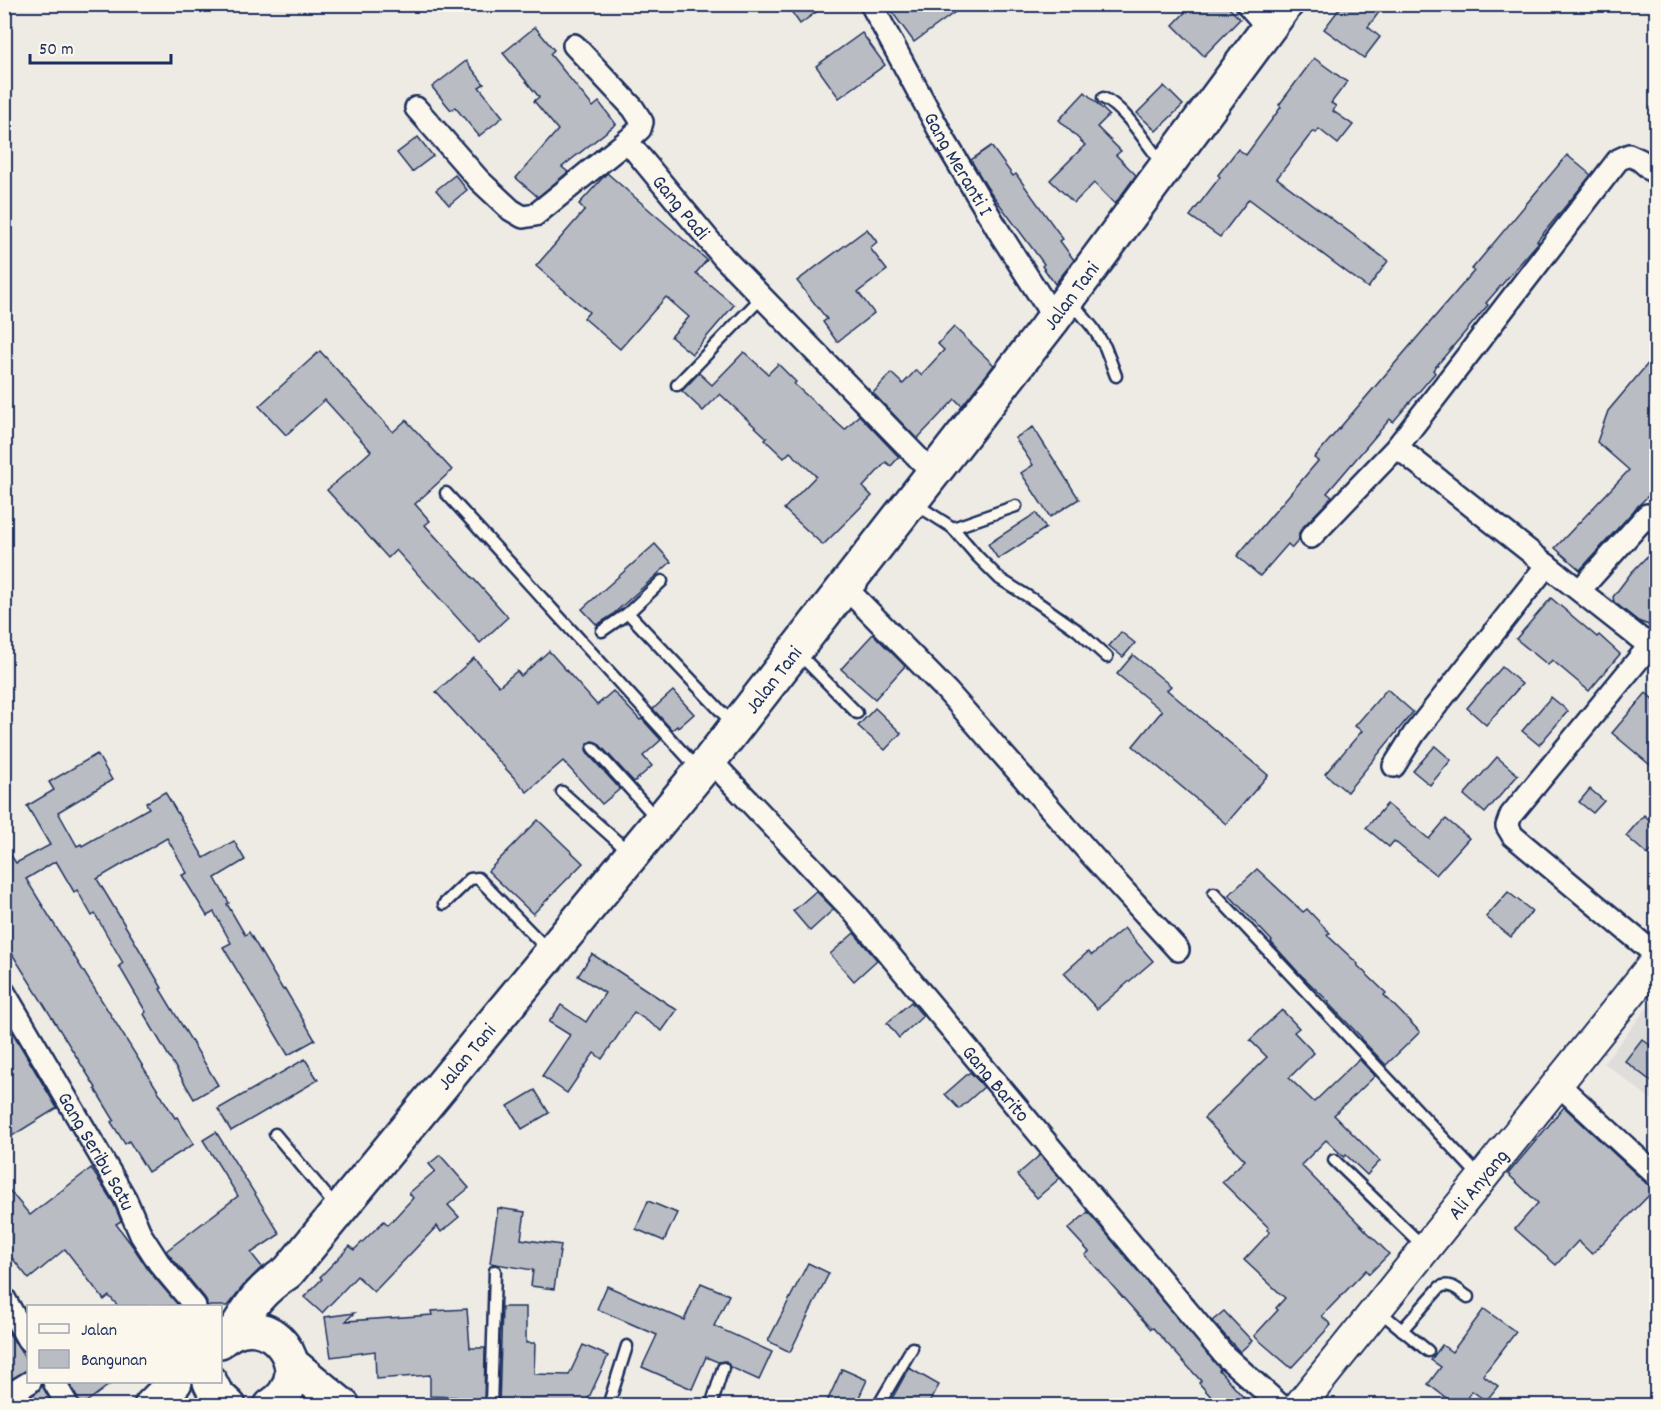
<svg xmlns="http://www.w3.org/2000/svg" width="1661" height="1410" font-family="Dekko,sans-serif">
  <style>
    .built { fill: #deddda }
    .building { fill: #b9bcc3; stroke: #1b2f5e; stroke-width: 1.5 }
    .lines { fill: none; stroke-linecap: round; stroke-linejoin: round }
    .lane-casing { stroke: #1b2f5e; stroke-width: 15 }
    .street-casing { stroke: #1b2f5e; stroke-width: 26 }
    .secondary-casing { stroke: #1b2f5e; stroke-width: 34 }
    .primary-casing { stroke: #1b2f5e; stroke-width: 38 }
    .highway-casing { stroke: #1b2f5e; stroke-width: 38 }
    .lane { stroke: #fbf7ec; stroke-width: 10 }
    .street { stroke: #fbf7ec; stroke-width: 21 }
    .secondary { stroke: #fbf7ec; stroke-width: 30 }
    .primary { stroke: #fbf7ec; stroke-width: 33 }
    .highway { stroke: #fbf7ec; stroke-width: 33 }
    .labels { text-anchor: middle; stroke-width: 4.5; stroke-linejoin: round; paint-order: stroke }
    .street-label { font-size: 21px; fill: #1b2f5e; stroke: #fbf7ec }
  </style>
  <rect width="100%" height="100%" fill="#eeebe4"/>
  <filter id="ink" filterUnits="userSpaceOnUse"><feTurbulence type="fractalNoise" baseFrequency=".0167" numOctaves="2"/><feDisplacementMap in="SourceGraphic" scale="12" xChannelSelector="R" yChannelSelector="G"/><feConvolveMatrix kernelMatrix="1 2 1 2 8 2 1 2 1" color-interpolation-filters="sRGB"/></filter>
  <g filter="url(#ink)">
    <path class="built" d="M1656 996V1103L1604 1063Z"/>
    <g class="building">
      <path d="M786 4H827L800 24Z"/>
      <path d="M903 4H966L914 42 892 12Z"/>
      <path d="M1193 4H1225L1240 19 1204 56 1173 25Z"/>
      <path d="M1343 4H1385L1368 27 1380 37 1364 58 1324 29Z"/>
      <path d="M535 27 554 50 550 54 593 107 599 102 616 124 562 167 568 172 538 197 516 178 558 130 534 101 539 97 503 53Z"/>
      <path d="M862 33 885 65 839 98 816 66Z"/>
      <path d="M1314 58 1347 82 1331 103 1336 106 1333 111 1353 125 1338 144 1319 129 1316 133 1313 131 1277 178 1388 261 1368 288 1249 199 1220 237 1190 216 1220 177 1218 175 1238 149 1246 155 1281 107 1279 105Z"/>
      <path d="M466 61 484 84 479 87 503 117 479 136 455 107 451 110 432 87Z"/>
      <path d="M1164 86 1183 105 1156 131 1137 113Z"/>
      <path d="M1085 92 1109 115 1097 127 1121 151 1116 155 1136 175 1115 204 1094 183 1074 203 1050 180 1085 145 1059 120Z"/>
      <path d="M418 137 433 156 412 172 397 153Z"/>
      <path d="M991 146 1013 176 1016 174 1063 239 1060 241 1074 260 1055 284 1042 266 1044 264 986 186 971 160Z"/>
      <path d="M1567 155 1591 175 1537 241 1539 242 1537 244 1486 303 1488 305 1433 370 1435 373 1393 422 1390 419 1327 493 1332 497 1302 528 1299 533V540L1292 548 1288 544 1260 576 1237 556 1318 461 1314 458 1474 271 1472 269Z"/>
      <path d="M607 173 707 260 696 273 734 305 692 354 671 337 689 317 666 297 620 349 584 318 589 312 536 266 585 210 579 204Z"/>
      <path d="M455 175 467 190 449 205 436 190Z"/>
      <path d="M867 229 877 242 870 248 887 270 858 292 874 313 837 342 823 322 827 319 797 281Z"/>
      <path d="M954 327 994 365 962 406 955 399 917 439 873 393 891 373 903 384 916 370 921 375 944 350 938 344Z"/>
      <path d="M320 351 393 432 406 420 452 470 415 504 430 521 425 525 508 617 480 643 396 550 388 558 327 490 371 451 325 400 286 435 259 406Z"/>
      <path d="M744 352 768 374 778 364 796 382 794 384 845 430 859 415 899 457 891 466 886 462 863 487 872 496 823 545 784 509 816 476 790 452 784 458 765 440 767 438 720 394 703 411 682 391 699 373 712 385Z"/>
      <path d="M1656 354V488L1637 507 1580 570 1555 548 1629 470 1597 442 1608 411Z"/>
      <path d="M1033 427 1079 499 1050 517 1021 473 1033 465 1015 438Z"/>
      <path d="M1036 513 1046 528 998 559 988 544Z"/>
      <path d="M655 544 671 562 611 616 597 625 582 609Z"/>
      <path d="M1656 547V626H1651L1638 621 1614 602 1613 597 1631 573Z"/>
      <path d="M1551 598 1597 637 1599 635 1620 654 1589 691 1552 660 1548 665 1516 639Z"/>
      <path d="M1121 632 1135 643 1123 657 1109 646Z"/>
      <path d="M873 634 905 666 875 699 841 669Z"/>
      <path d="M549 651 597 705 613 691 640 720 642 719 661 740 643 756 652 766 634 782 598 743 592 741 588 743 586 749 587 753 620 789 602 804 563 761 527 792 436 692 474 658 499 686 517 671 521 676Z"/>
      <path d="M1133 655 1171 686 1167 690 1268 775 1226 824 1133 746 1162 711 1117 674Z"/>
      <path d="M1502 667 1522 684 1486 725 1467 708Z"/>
      <path d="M1387 689 1413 712 1347 792 1325 774 1362 731 1355 726Z"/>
      <path d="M673 691 694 714 678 728 677 726 672 730 653 709Z"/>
      <path d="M1646 693 1656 702V770L1612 733Z"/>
      <path d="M1551 697 1568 711 1539 745 1522 731Z"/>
      <path d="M875 708 901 733 885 750 858 726Z"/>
      <path d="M1435 746 1451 760 1430 785 1413 771Z"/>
      <path d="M97 754 112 780 58 812 77 846 81 844 82 846 149 808 146 803 165 792 204 858 234 841 245 860 215 878 229 903 227 904 245 935 249 932 283 990 285 989 315 1040 288 1055 223 947 231 943 214 912 207 916 182 875 187 873 167 838 97 879 135 942 162 988 160 989 218 1085 194 1099 144 1014 146 1012 119 966 123 963 95 914 92 916 77 890 74 892 56 861 26 879 175 1118 177 1117 194 1144 148 1172 129 1141 125 1144 111 1122 114 1120 95 1089 96 1088 4 941V845L16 863 50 845 27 806 54 790 49 782Z"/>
      <path d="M1497 757 1518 775 1485 813 1464 795Z"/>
      <path d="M1590 789 1604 801 1593 813 1579 802Z"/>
      <path d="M1387 804 1429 839 1446 819 1469 838 1436 875 1394 841 1389 847 1366 828Z"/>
      <path d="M1644 815 1656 826V845L1648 855 1626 836Z"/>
      <path d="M538 820 583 863 533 914 488 871Z"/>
      <path d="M1257 869 1303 912 1307 909 1330 933 1327 935 1358 964 1357 965 1386 993 1384 995 1420 1032 1386 1065 1361 1039 1362 1038 1328 1003 1329 1002 1299 973 1271 942 1272 941 1229 895Z"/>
      <path d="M816 891 834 909 810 931 793 911Z"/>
      <path d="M1508 892 1532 911 1511 937 1486 917Z"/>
      <path d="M1124 928 1153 961 1097 1009 1064 973 1088 952 1092 955Z"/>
      <path d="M854 933 877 960 854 981 830 954Z"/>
      <path d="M592 954 677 1010 662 1031 634 1012 602 1059 594 1053 567 1093 542 1076 570 1035 549 1022 561 1005 586 1022 605 993 578 976Z"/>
      <path d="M911 1002 923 1016 899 1038 887 1023Z"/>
      <path d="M1282 1010 1299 1028 1294 1032 1314 1053 1289 1078 1314 1102 1359 1059 1375 1076 1334 1115 1380 1161 1367 1175 1346 1155 1344 1157 1326 1140 1301 1165 1389 1254 1369 1274 1366 1270 1322 1316 1331 1325 1291 1368 1254 1336 1278 1310 1276 1308 1285 1298 1244 1260 1270 1232 1267 1230 1269 1228 1222 1182 1245 1160 1204 1118 1267 1057 1250 1040Z"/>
      <path d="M4 1018 57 1108 4 1141Z"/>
      <path d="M1642 1039 1656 1050V1085L1625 1061Z"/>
      <path d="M305 1059 318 1080 231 1131 218 1109Z"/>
      <path d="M970 1072 984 1087 959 1109 945 1094Z"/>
      <path d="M535 1090 549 1113 522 1129 508 1106Z"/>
      <path d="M1564 1107 1647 1184 1656 1188 1592 1254 1578 1241 1556 1265 1515 1229 1538 1203 1508 1174Z"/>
      <path d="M216 1132 280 1234 251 1253 262 1267 244 1285 227 1306H207L205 1298 166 1251 238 1196 203 1140Z"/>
      <path d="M440 1155 469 1188 448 1205 459 1217 441 1232 437 1226 374 1292 357 1276 322 1313 304 1297 322 1279 320 1277 350 1246 354 1250 384 1221 388 1225 413 1198 409 1193 435 1171 429 1164Z"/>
      <path d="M1040 1155 1060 1178 1037 1198 1017 1175Z"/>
      <path d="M91 1168 114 1204 121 1221 116 1224 134 1248 149 1271 179 1306H118L109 1296 104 1300 65 1249 29 1279 4 1248V1184L30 1215Z"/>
      <path d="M648 1201 677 1213 664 1241 636 1229Z"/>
      <path d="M498 1208 525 1212 521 1239 561 1245 554 1289 531 1286 533 1270 490 1263Z"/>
      <path d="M1088 1212 1221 1369 1219 1370 1251 1406H1219L1199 1383 1201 1381 1153 1328 1151 1329 1085 1255 1089 1252 1068 1229Z"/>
      <path d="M808 1263 829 1273 790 1352 768 1341Z"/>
      <path d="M701 1283 729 1295 714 1326 772 1352 759 1380 730 1367 726 1361 718 1362 706 1357 692 1389 642 1367 657 1335 597 1309 607 1286 684 1320Z"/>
      <path d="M502 1307H526V1343H535L534 1374 569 1375 583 1345 608 1356 585 1406H499Z"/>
      <path d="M467 1309 470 1348H485L484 1406H456V1397L430 1396V1375L376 1379 375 1351 331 1357 325 1317 354 1313 346 1321 432 1315 431 1311Z"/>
      <path d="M1484 1309 1516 1332 1483 1375 1498 1386 1486 1401 1472 1391 1461 1406H1457L1428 1384 1441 1367 1431 1360 1442 1345 1452 1352Z"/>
      <path d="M1224 1311 1252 1341 1240 1352 1212 1321Z"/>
      <path d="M4 1325 17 1346 28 1362V1370L4 1383Z"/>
      <path d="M909 1368 939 1385 927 1406H888Z"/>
      <path d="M842 1369 867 1380 855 1406H825Z"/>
      <path d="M68 1382H113L81 1406Z"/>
      <path d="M42 1385 53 1406H17L37 1392Z"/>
    </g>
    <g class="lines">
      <defs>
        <g id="lane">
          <path d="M1103 98C1125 107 1148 146 1163 165"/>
          <path d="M1071 301 1093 328 1105 347 1116 376"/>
          <path d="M677 385 762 297"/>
          <path d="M446 493 698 769"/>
          <path d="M914 503 953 528 1016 506"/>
          <path d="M953 528 977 556 1000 579 1037 602 1077 630 1107 657"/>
          <path d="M662 581 628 613 733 724"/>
          <path d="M602 631 628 613"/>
          <path d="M798 653 857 713"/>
          <path d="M593 748 658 820"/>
          <path d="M562 792 630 853"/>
          <path d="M1214 893 1479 1176"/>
          <path d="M444 904 470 879 478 878 549 951"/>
          <path d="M275 1134 337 1208"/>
          <path d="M1334 1160 1425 1248"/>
          <path d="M1378 1310 1428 1351"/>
          <path d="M1402 1330 1440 1287C1451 1282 1459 1291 1468 1297"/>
          <path d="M491 1406 495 1271"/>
          <path d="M608 1406 627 1346"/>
          <path d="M711 1406 723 1368"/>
          <path d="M878 1406 912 1348"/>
        </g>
        <g id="street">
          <path id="s1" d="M871 4 945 141 1001 235 1054 318"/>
          <path d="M1247 4 1269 29"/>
          <path d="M574 45 633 108 642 122 640 129 627 141"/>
          <path id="s2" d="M416 108 479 180 511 210 523 217 535 215 627 141 723 257 933 473"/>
          <path d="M1656 174 1640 160 1629 155 1618 160 1397 447 1656 651"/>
          <path d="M1311 537 1397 447"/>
          <path d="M845 587 947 691 1093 857 1178 950"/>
          <path d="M1580 590 1647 515 1656 523"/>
          <path d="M1656 638 1511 815 1507 826 1513 836 1656 955"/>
          <path id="s3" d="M710 760 851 909 1225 1356 1281 1406"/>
          <path d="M1394 766 1414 734 1547 565"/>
          <path id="s4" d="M4 992 125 1198 141 1235 159 1263 195 1306"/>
          <path d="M1558 1084 1656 1175"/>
          <path d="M4 1298 28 1340"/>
          <path d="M54 1382 68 1406"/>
          <path d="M4 1398 30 1382"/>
        </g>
        <g id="secondary">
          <path id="s5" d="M1299 1406 1656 961"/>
        </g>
        <path id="primary" d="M292 1364 343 1406"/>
        <g id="highway">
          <path id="s6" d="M235 1331C252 1303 260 1290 288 1272L710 760 1054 318 1286 4"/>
          <path d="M220 1341C267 1299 323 1373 271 1406"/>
          <path d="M210 1382 216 1394 229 1406"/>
          <path d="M151 1406 175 1382"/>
        </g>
      </defs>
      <use href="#lane" class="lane-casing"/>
      <use href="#street" class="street-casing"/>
      <use href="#secondary" class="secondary-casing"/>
      <use href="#primary" class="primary-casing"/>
      <use href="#highway" class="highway-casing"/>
      <use href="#lane" class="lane"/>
      <use href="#street" class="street"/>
      <use href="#secondary" class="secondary"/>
      <use href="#primary" class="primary"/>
      <use href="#highway" class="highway"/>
    </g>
  </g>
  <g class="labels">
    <g class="street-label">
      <text dy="7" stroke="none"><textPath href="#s1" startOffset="182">Gang Meranti I</textPath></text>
      <text dy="7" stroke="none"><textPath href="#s2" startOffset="369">Gang Padi</textPath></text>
      <text dy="7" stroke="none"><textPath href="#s6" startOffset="1332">Jalan Tani</textPath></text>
      <text dy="7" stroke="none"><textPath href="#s6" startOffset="846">Jalan Tani</textPath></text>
      <text dy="7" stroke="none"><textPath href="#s6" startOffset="360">Jalan Tani</textPath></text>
      <text dy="7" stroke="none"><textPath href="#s3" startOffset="432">Gang Barito</textPath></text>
      <text dy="7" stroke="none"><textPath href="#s4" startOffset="184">Gang Seribu Satu</textPath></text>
      <text dy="7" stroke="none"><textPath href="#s5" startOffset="285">Ali Anyang</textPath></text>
    </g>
  </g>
  <rect width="1661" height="1410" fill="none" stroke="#fbf7ec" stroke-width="24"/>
  <rect x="12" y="12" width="1637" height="1386" fill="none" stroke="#1b2f5e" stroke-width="2" filter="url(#ink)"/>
  <rect x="27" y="1305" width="195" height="78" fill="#fbf7ec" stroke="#a1a7b3" stroke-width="1.5"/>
  <rect x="39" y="1324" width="30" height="9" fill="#fbf7ec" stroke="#a1a7b3" stroke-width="1.5"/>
  <text x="81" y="1335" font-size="18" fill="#1b2f5e">Jalan</text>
  <rect x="39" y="1350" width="30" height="18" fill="#b9bcc3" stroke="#a1a7b3" stroke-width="1.5"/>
  <text x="81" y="1365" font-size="18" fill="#1b2f5e">Bangunan</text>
  <path d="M30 54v9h141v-9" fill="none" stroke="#1b2f5e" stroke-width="3"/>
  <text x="39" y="54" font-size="18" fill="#1b2f5e" stroke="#fbf7ec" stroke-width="4.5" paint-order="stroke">50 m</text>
</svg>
